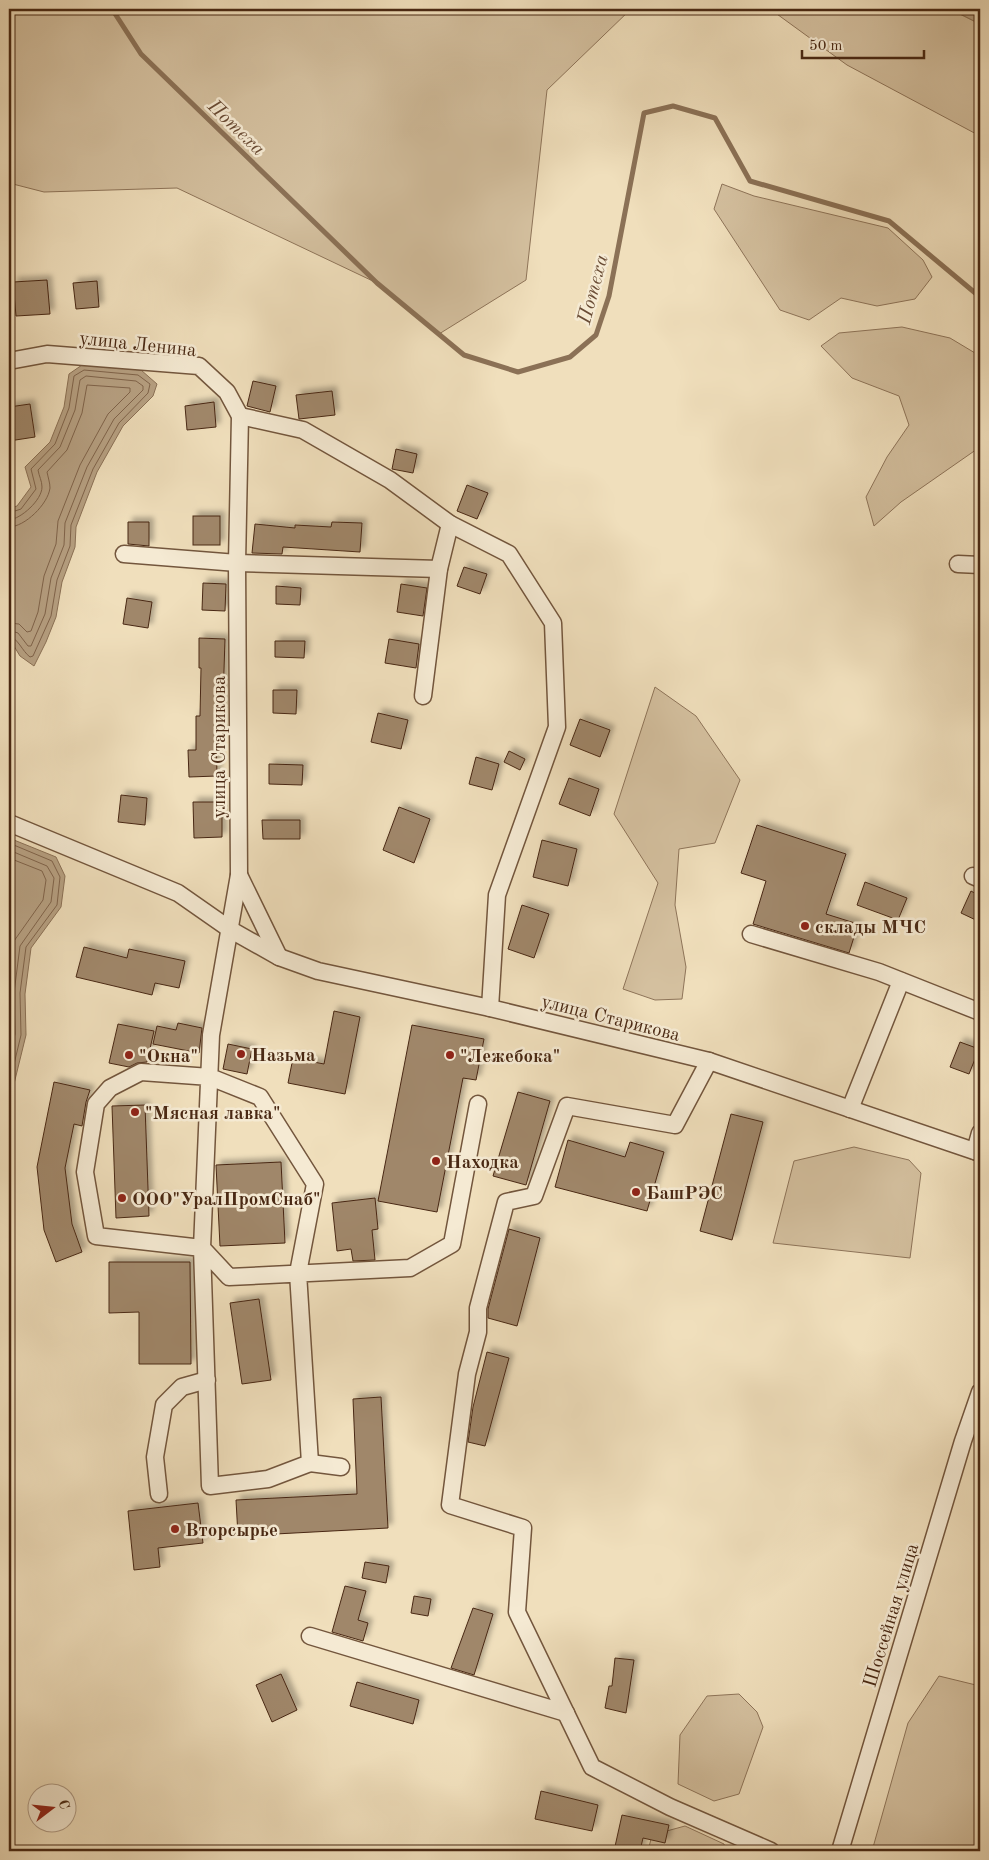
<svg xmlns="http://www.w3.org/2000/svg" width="989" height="1860" font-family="'Old Standard TT',serif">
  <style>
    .green { fill: #d4c09f; stroke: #8e7459 }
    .water { fill: #b7a183; stroke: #8b7156 }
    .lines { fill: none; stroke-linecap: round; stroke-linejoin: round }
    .shore { stroke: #80644b; stroke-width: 1 }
    .stream { stroke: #8b7156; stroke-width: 5 }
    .building { fill: #a0876b; stroke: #492813; filter: url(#shadow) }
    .minor-casing { stroke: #73563d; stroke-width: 19 }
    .minor { stroke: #f5ead3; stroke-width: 16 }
    .poi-dot { fill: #8f2418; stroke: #f5ead3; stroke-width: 2 }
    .labels { text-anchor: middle; stroke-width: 5; stroke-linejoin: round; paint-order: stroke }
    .street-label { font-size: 19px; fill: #492813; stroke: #f5ead3 }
    .poi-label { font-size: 19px; font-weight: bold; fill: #492813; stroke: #f5ead3; text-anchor: start }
    .water-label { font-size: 20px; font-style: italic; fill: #6a4c35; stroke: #f5ead3 }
  </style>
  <defs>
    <filter id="shadow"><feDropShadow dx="4.5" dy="-4.5" stdDeviation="2.5" flood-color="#0004"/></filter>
  </defs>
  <rect width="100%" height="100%" fill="#f0dfbc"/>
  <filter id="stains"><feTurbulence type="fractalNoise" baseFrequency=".004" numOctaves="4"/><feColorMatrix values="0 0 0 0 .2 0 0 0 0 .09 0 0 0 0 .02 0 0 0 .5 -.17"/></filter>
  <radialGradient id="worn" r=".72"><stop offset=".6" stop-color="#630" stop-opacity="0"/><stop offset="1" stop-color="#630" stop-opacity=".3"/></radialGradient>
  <g class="green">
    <path d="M9 9H631L547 90 526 280 439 334 377 283 177 188 44 192 9 183Z"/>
    <path d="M770 9H950L980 24V136L847 65Z"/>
    <path d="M722 184 754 196 888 228 923 260 932 277 915 299 877 306 841 298 809 320 780 310 714 209Z"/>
    <path d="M902 327 950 338 980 356V447L901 502 874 526 866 497 887 457 909 425 899 396 852 378 821 346 839 333Z"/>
    <path d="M655 687 696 716 740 780 715 843 679 849 675 905 686 967 682 999 655 1000 623 989 658 883 614 814Z"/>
    <path d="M854 1147 909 1160 921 1173 910 1258 773 1243 794 1161Z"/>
    <path d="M939 1676 980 1686V1851H872L908 1723Z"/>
    <path d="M739 1694 757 1712 763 1727 739 1794 714 1801 678 1784 680 1735 707 1696Z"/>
    <path d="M685 1826 724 1844 726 1851H648L652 1835Z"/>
  </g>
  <g class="water">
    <path d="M950 9H980V24Z"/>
    <path d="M82 365 141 370 157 384 153 396 123 426 97 472 76 527 75 547 62 582 56 617 46 642 34 666 20 656 9 638V509L17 506 31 487 25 467 50 442 64 407 69 374Z"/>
    <path d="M9 838 56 857 65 876 61 907 31 948 25 994 26 1035 12 1092 9 1096Z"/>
  </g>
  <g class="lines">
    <g class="shore">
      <path d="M9 513 21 509 36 489 31 469 55 444 69 408 74 376 84 370 138 375 150 384 148 393 119 423 93 469 71 525 70 546 57 580 51 616 33 656 30 657C22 651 18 638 9 636"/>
      <path d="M9 520C21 519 42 500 42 487 42 481 39 476 38 470L60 447 75 410 80 380 86 376 136 381 143 386V390L114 419 87 467 65 523 64 545 51 578 45 614 31 646H28L18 633 9 630"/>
      <path d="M9 527C25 527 48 504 50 488 50 483 48 477 47 472L67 450 82 413 87 385 130 388V392L108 414 80 465 58 521 56 544 44 576 38 612 31 631 27 632 19 624 9 623"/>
      <path d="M9 843 52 861 60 877 57 905 26 947 20 993 21 1035 9 1085"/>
      <path d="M9 850 47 866 54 878 51 902 20 946 14 993 15 1034 9 1059"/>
      <path d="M9 858 42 871 46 880 43 900 14 941 9 973"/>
    </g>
    <path class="stream" d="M112 9 141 54 377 283 464 355 518 372 570 357 596 335 609 296 644 113 673 106 715 118 750 181 889 221 980 297"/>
  </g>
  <g class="building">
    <path d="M47 280 50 314 16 316 13 282Z"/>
    <path d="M97 281 99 307 76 309 73 283Z"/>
    <path d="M253 381 276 386 270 412 247 406Z"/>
    <path d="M332 391 335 415 299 419 296 395Z"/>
    <path d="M214 402 216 427 187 430 185 406Z"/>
    <path d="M30 404 35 437 9 441V407Z"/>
    <path d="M396 449 417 454 413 473 392 469Z"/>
    <path d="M467 485 488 493 477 519 457 511Z"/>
    <rect x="193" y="516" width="27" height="29"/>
    <path d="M128 522H149V546L128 544Z"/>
    <path d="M332 522 362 523 360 552 283 547 282 554 252 553 255 524 295 528V525L331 527Z"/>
    <path d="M464 567 487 574 480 594 457 586Z"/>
    <path d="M203 583 226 584 225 611 202 610Z"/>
    <path d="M401 584 427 588 423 616 397 612Z"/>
    <path d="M276 586 301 588 300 605 276 604Z"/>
    <path d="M127 598 152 602 148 628 123 624Z"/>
    <path d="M199 638 225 639 222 731H216L217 776 189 777 188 750H196V716H200L201 668H199Z"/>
    <path d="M389 639 419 644 416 668 385 663Z"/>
    <path d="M275 641H305L304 658 275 657Z"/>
    <path d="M273 690H297L296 714 273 713Z"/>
    <path d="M378 713 408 720 401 749 371 742Z"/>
    <path d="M580 719 610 730 600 757 570 745Z"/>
    <path d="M509 751 525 759 520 770 504 762Z"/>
    <path d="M476 757 499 764 492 790 469 784Z"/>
    <path d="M269 764 303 765 302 785 269 784Z"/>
    <path d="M569 778 599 789 590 816 559 804Z"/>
    <path d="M121 795 147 798 145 825 118 822Z"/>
    <path d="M193 802H222V837L194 838Z"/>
    <path d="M399 807 430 819 414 863 383 850Z"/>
    <path d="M262 820H300V839H263Z"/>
    <path d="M757 825 846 854 826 914 858 924 849 953 753 924 766 881 741 873Z"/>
    <path d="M542 840 577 849 568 886 533 877Z"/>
    <path d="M865 882 907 898 898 920 857 905Z"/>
    <path d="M971 891 980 896V922L961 913Z"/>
    <path d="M522 905 549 914 534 958 508 949Z"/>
    <path d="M84 947 127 958 129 949 185 961 179 988 155 983 152 995 76 977Z"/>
    <path d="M334 1011 360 1017 345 1094 288 1083 293 1058 324 1064Z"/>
    <path d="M178 1023 202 1028 199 1053 153 1044 157 1026 176 1030Z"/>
    <path d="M118 1024 154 1031 147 1062 137 1063 129 1067 109 1063Z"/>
    <path d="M412 1025 484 1039 476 1080 463 1078 437 1212 378 1201Z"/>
    <path d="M960 1042 979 1049 969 1074 950 1067Z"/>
    <path d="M228 1044 252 1049 247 1074 223 1069Z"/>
    <path d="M54 1082 90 1090 86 1102 82 1126 74 1124 65 1168 72 1224 82 1252 56 1262 44 1230 37 1167Z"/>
    <path d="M518 1092 550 1101 526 1185 493 1176Z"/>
    <path d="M145 1105 149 1216 116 1218 112 1106Z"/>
    <path d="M731 1114 763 1122 732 1240 700 1231Z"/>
    <path d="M568 1140 625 1157 630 1142 664 1152 647 1211 555 1187Z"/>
    <path d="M281 1162 285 1243 220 1246 216 1165Z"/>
    <path d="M375 1198 378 1229 372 1230 375 1260 353 1261 351 1249 337 1251 332 1203Z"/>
    <path d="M509 1229 540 1238 517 1326 488 1318V1309Z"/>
    <path d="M109 1262H190L191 1364H139V1312L109 1313Z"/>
    <path d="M259 1299 271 1380 242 1384 230 1303Z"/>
    <path d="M487 1352 509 1358 485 1446 468 1442 473 1407Z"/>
    <path d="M381 1397 388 1528 238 1536 236 1500 357 1494 353 1399Z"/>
    <path d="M198 1503 203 1543 158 1548 160 1567 134 1570 128 1511Z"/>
    <path d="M365 1562 389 1566 386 1583 362 1578Z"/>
    <path d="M345 1586 366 1591 358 1620 368 1623 363 1641 332 1632Z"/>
    <path d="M414 1596 431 1599 428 1616 411 1613Z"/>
    <path d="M473 1608 493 1614 474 1675 451 1668Z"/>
    <path d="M615 1658 634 1660 626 1713 605 1708 609 1686H612Z"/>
    <path d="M281 1674 297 1710 272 1722 256 1685Z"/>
    <path d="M357 1682 419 1700 413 1724 350 1706Z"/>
    <path d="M541 1791 598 1805 592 1831 535 1819Z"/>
    <path d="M622 1815 669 1825 665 1843 643 1838 640 1851H614Z"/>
  </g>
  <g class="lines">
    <defs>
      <g id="minor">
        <path d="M9 361 47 354 199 366 227 392 240 416 237 563 239 875 211 1035 202 1248 210 1486 268 1479 310 1463 298 1273 315 1184 260 1097 210 1077 141 1072 110 1088 96 1104 85 1172 96 1236 202 1248 229 1277 410 1268 452 1244 478 1104"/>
        <path d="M240 416 303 430 390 480 450 524 509 554 553 623 557 727 497 895 490 1008"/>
        <path d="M124 554 237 563 439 569"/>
        <path d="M958 564 980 565"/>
        <path d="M423 696 439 569 450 524"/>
        <path d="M9 823 178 893 231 930 279 957 318 971 490 1008 709 1061 980 1153"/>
        <path d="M239 875 279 957"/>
        <path d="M973 876 980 879"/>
        <path d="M751 934 879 972 980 1012"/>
        <path d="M709 1061 675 1125 567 1106 534 1196 506 1202 478 1308V1332L467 1374 450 1505 523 1528 517 1612 592 1767 670 1807 771 1851"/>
        <path d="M850 1109 901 981"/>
        <path d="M975 1151 980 1133"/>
        <path d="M310 1463 341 1467"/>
        <path d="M159 1494 155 1457 164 1405 182 1387 207 1380"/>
        <path d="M310 1636 566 1713"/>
        <path d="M840 1851 963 1441 980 1392"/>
      </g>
    </defs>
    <use href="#minor" class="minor-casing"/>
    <use href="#minor" class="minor"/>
  </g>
  <g class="poi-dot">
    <circle cx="805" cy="926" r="5"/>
    <circle cx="241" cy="1054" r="5"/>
    <circle cx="129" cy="1055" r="5"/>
    <circle cx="450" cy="1055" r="5"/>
    <circle cx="135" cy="1112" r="5"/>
    <circle cx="436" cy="1161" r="5"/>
    <circle cx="636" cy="1192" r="5"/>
    <circle cx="122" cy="1198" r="5"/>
    <circle cx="175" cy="1529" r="5"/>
  </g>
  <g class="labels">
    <g class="street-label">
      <text transform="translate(138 343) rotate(6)" y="7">улица Ленина</text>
      <text transform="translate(218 747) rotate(-90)" y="7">улица Старикова</text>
      <text transform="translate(611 1017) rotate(14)" y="7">улица Старикова</text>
      <text transform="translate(890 1615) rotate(-73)" y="7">Шоссейная улица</text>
    </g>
    <g class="poi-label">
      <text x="815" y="933">склады МЧС</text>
      <text x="251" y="1061">Назьма</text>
      <text x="139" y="1062">"Окна"</text>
      <text x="460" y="1062">"Лежебока"</text>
      <text x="145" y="1119">"Мясная лавка"</text>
      <text x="446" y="1168">Находка</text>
      <text x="646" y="1199">БашРЭС</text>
      <text x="132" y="1205">ООО"УралПромСнаб"</text>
      <text x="185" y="1536">Вторсырье</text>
    </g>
    <g class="water-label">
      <text transform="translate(237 127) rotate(44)" y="7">Потеха</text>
      <text transform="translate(592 289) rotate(-75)" y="7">Потеха</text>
    </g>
  </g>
  <rect width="989" height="1860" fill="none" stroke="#f0dfbc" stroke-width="30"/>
  <rect x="10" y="10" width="969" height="1840" fill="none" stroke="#492813" stroke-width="2.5"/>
  <rect x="15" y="15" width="959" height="1830" fill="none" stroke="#492813"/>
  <g transform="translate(52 1808) rotate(74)"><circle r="24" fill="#f5ead3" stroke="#b09c86"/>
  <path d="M0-4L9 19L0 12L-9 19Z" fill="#8f2418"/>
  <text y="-8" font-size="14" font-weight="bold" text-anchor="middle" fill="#492813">С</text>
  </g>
  <path d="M802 50v8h122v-8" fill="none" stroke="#492813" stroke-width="2.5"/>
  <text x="809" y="50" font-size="15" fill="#492813" stroke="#f5ead3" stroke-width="4" paint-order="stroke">50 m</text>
  <rect width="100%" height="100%" filter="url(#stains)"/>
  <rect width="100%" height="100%" fill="url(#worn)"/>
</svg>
